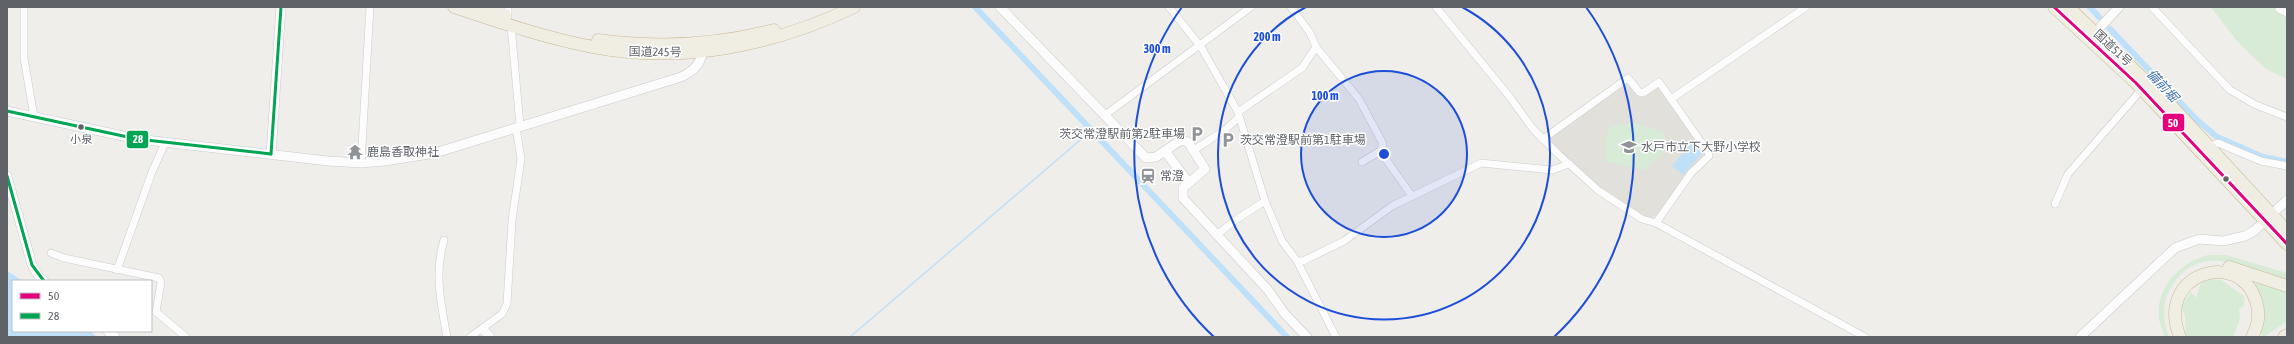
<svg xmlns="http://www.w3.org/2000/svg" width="2294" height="344" font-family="'Asap Condensed','Noto Sans JP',sans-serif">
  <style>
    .education { fill: #e2e0da }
    .green { fill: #d8ebd6 }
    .water { fill: #bfe0f9 }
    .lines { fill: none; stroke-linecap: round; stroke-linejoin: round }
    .stream { stroke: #bfe0f9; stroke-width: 1.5 }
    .canal { stroke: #bfe0f9; stroke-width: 6 }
    .street-casing { stroke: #cbcccc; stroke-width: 8 }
    .secondary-casing { stroke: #cacacb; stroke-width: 10 }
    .highway-casing { stroke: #c8b996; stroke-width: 13 }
    .street { stroke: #fdfcfc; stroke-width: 7 }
    .secondary { stroke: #fdfcfc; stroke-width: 9 }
    .highway { stroke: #f0ede3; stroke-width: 12 }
    .bus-1-casing { stroke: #fff; stroke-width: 6 }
    .bus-2-casing { stroke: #fff; stroke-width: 6 }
    .bus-1 { stroke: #e5007d; stroke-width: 3 }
    .bus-2 { stroke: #00a651; stroke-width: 3 }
    .ring { fill: none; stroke: #1d4ed8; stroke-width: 2 }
    .bus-dot { fill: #5f6368; stroke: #fff; stroke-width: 1.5 }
    .labels { text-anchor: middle; stroke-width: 3; stroke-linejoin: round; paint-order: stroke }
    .bus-label { font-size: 11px; fill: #5f6368; stroke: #fff }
    .street-label { font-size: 12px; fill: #5f6368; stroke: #fff }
    .poi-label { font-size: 12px; fill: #5f6368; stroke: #fff; text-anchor: start }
    .water-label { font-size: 13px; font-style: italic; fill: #4174aa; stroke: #fff }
    .centre { fill: #1d4ed8; stroke: #fff; stroke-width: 2 }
    .ring-label { font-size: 12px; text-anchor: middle; font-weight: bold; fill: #1d4ed8; stroke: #fff; stroke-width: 3; stroke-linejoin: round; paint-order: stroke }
    .line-badge { stroke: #fff; stroke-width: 1.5 }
    .badge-label { font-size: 11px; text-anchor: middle; font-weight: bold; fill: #fff }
  </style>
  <rect width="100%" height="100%" fill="#efeeea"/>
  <path class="education" d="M1627 81 1638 95 1658 86 1707 154 1662 211 1651 219 1639 215 1608 194 1584 175 1549 140V137Z"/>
  <g class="green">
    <path d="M2211 7H2287V79L2266 69 2237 41Z"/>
    <path d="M1637 123 1665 133C1666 156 1659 155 1646 170L1607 162 1605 143 1609 129 1616 125Z"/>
    <path d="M2208 255H2226L2287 273V282C2249 268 2202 241 2173 284 2162 300 2162 319 2169 337H2165C2163 331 2160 325 2159 319 2155 288 2180 262 2208 255Z"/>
    <path d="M2211 279 2221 280 2244 296V306L2239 309 2240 319 2233 337H2186L2185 316 2181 307 2191 292 2196 298 2201 283Z"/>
    <path d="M2257 283 2287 293V321L2264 337 2260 333C2264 311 2265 305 2254 285Z"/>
  </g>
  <g class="water">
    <path d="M1691 144 1702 153 1683 175 1672 166Z"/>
    <path d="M7 271 23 281H13V331H90L97 337H7Z"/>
  </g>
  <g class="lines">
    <path class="stream" d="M850 337 1092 130"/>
    <g class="canal">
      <path d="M975 7 1287 337"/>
      <path d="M2090 7 2099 17"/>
      <path d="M2110 29 2197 120 2217 137 2263 157 2287 162"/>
    </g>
    <defs>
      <g id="street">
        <path d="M24 7V58L34 117"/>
        <path d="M508 7V16"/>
        <path d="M1169 7 1201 47 1238 112 1265 201"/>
        <path d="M1291 7 1310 33 1316 47 1359 99 1383 144 1380 151 1362 162"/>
        <path d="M1436 7 1509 96 1533 129 1558 154 1599 191 1642 219 1656 223 1865 337"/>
        <path d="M2152 7 2230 90 2256 105 2287 117"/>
        <path d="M2279 9 2287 13"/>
        <path d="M511 25 520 126"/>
        <path d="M1671 99 1806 7"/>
        <path d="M1238 112 1302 68 1316 47"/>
        <path d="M1105 115 1251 7"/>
        <path d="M1543 139 1628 78 1639 92 1643 93 1659 82 1708 152 1709 156 1691 173 1656 223"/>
        <path d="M2209 147 2218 143 2261 161 2287 166"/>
        <path d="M1194 150 1226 129 1239 117"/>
        <path d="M1380 151 1412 196"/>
        <path d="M361 163 370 7"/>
        <path d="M2055 204 2068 174 2142 89"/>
        <path d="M1217 235 1234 221 1265 201 1282 241 1297 261H1303L1344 241 1392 206 1481 163 1552 170 1569 164"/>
        <path d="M444 240C434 274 441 303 447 337"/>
        <path d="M51 253 64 258 159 278 161 283 156 312 186 337"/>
        <path d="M1297 261 1336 337"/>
        <path d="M117 270 152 172 166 141"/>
        <path d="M470 337 502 314 507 304 512 220 521 159 516 127"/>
      </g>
      <g id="secondary">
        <path d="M1000 7 1146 158 1156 157 1181 140 1188 142 1205 169 1183 188V198L1268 290 1285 314 1307 337"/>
        <path d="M2091 37 2119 7"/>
        <path d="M7 111 137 139 328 161 361 163 385 161 435 153 681 77C694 71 704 62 702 46"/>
        <path d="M1165 151 1188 182"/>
        <path d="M271 154 281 7"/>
        <path d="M7 176 32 265 39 277 44 281"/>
        <path d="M483 329 490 337"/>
        <path d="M108 331 115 337"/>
        <path d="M2080 337 2175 248 2199 239 2223 241 2245 236 2254 231 2287 200"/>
      </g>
      <g id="highway">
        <path d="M454 7C499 22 546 38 593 47 682 64 773 46 854 7"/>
        <path d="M482 7 505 15"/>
        <path d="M2054 7 2136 83 2287 244"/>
        <path d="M2068 7 2167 101 2287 231"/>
        <path d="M598 40C657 48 717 45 774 30"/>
        <path d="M2229 267 2287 286"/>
        <path d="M2180 337C2154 274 2239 247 2256 301 2260 313 2258 326 2252 337"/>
        <path d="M2284 337 2287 335"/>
      </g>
    </defs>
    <use href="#street" class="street-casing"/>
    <use href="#secondary" class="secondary-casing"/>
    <use href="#highway" class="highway-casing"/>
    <use href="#street" class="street"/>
    <use href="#secondary" class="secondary"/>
    <use href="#highway" class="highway"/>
    <defs>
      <path id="bus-1" d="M2054 7 2136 83 2287 244"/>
      <g id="bus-2">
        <path d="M7 111 137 139 271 154"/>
        <path d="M271 154 281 7"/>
        <path d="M7 176 32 265 44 281"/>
      </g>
    </defs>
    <use href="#bus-1" class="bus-1-casing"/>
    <use href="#bus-2" class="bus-2-casing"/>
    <use href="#bus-1" class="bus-1"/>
    <use href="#bus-2" class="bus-2"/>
  </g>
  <circle cx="1384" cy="154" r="83" fill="#1d4ed8" fill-opacity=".12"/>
  <g class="ring">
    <circle cx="1384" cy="154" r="83"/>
    <path d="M1462 7A166 166 0 1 1 1306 7"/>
    <path d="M1214 337A250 250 0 0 1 1182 7M1586 7A250 250 0 0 1 1554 337"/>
  </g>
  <defs>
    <symbol id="parking-bare" viewBox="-9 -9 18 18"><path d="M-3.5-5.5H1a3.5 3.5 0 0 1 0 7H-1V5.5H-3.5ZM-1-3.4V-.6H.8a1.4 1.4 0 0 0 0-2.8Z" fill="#919496" stroke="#fff" stroke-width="2.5" paint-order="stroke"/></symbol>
    <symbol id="school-bare" viewBox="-9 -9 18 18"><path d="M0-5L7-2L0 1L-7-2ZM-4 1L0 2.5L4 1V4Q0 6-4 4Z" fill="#919496" stroke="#fff" stroke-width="2.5" paint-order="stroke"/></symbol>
    <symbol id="temple-bare" viewBox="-9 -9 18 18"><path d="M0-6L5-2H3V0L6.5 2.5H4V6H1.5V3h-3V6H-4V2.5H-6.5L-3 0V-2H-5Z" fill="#919496" stroke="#fff" stroke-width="2.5" paint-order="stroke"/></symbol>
    <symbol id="station-bare" viewBox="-9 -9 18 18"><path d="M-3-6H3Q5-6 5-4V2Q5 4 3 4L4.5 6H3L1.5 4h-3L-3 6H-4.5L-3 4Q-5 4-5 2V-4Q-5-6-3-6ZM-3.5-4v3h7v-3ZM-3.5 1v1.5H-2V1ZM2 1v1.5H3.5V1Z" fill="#919496" stroke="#fff" stroke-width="2.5" paint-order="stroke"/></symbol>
  </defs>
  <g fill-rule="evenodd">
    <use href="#parking-bare" x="1186" y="123" width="22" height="22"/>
    <use href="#parking-bare" x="1217" y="129" width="22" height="22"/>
    <use href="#school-bare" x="1618" y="136" width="22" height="22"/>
    <use href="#temple-bare" x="344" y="141" width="22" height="22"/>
    <use href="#station-bare" x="1137" y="165" width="22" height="22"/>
  </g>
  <g class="bus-dot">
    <circle cx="81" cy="127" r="3.5"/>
    <circle cx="2226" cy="179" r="3.5"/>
  </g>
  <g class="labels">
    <g class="bus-label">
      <text x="81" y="143">小泉</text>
    </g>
    <g class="street-label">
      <text transform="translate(2113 48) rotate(43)" y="4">国道51号</text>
      <text transform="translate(655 52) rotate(1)" y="4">国道245号</text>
    </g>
    <g class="poi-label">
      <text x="1185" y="138" text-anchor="end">茨交常澄駅前第2駐車場</text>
      <text x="1240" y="144">茨交常澄駅前第1駐車場</text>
      <text x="1641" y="151">水戸市立下大野小学校</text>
      <text x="367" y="156">鹿島香取神社</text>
      <text x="1160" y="180">常澄</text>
    </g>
    <g class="water-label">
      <text transform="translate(2163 85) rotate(47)" y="5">備前堀</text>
    </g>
  </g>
  <circle cx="1384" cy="154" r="6" class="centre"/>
  <g class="ring-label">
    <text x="1267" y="41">200 m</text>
    <text x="1157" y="53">300 m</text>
    <text x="1325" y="100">100 m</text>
  </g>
  <g class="line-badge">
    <rect x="2162" y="113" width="23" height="19" rx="4" fill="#e5007d"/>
    <rect x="126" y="130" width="23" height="19" rx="4" fill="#00a651"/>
  </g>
  <g class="badge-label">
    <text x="2173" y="127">50</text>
    <text x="138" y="143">28</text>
  </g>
  <rect width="2294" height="344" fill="none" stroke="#5f6368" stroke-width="16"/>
  <rect x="12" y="280" width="140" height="52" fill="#ffffff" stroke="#bfc1c3"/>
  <rect x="20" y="293" width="20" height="6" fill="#e5007d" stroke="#bfc1c3"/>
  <text x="48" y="300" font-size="12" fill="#5f6368">50</text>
  <rect x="20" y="313" width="20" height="6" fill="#00a651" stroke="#bfc1c3"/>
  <text x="48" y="320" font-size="12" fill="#5f6368">28</text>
</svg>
